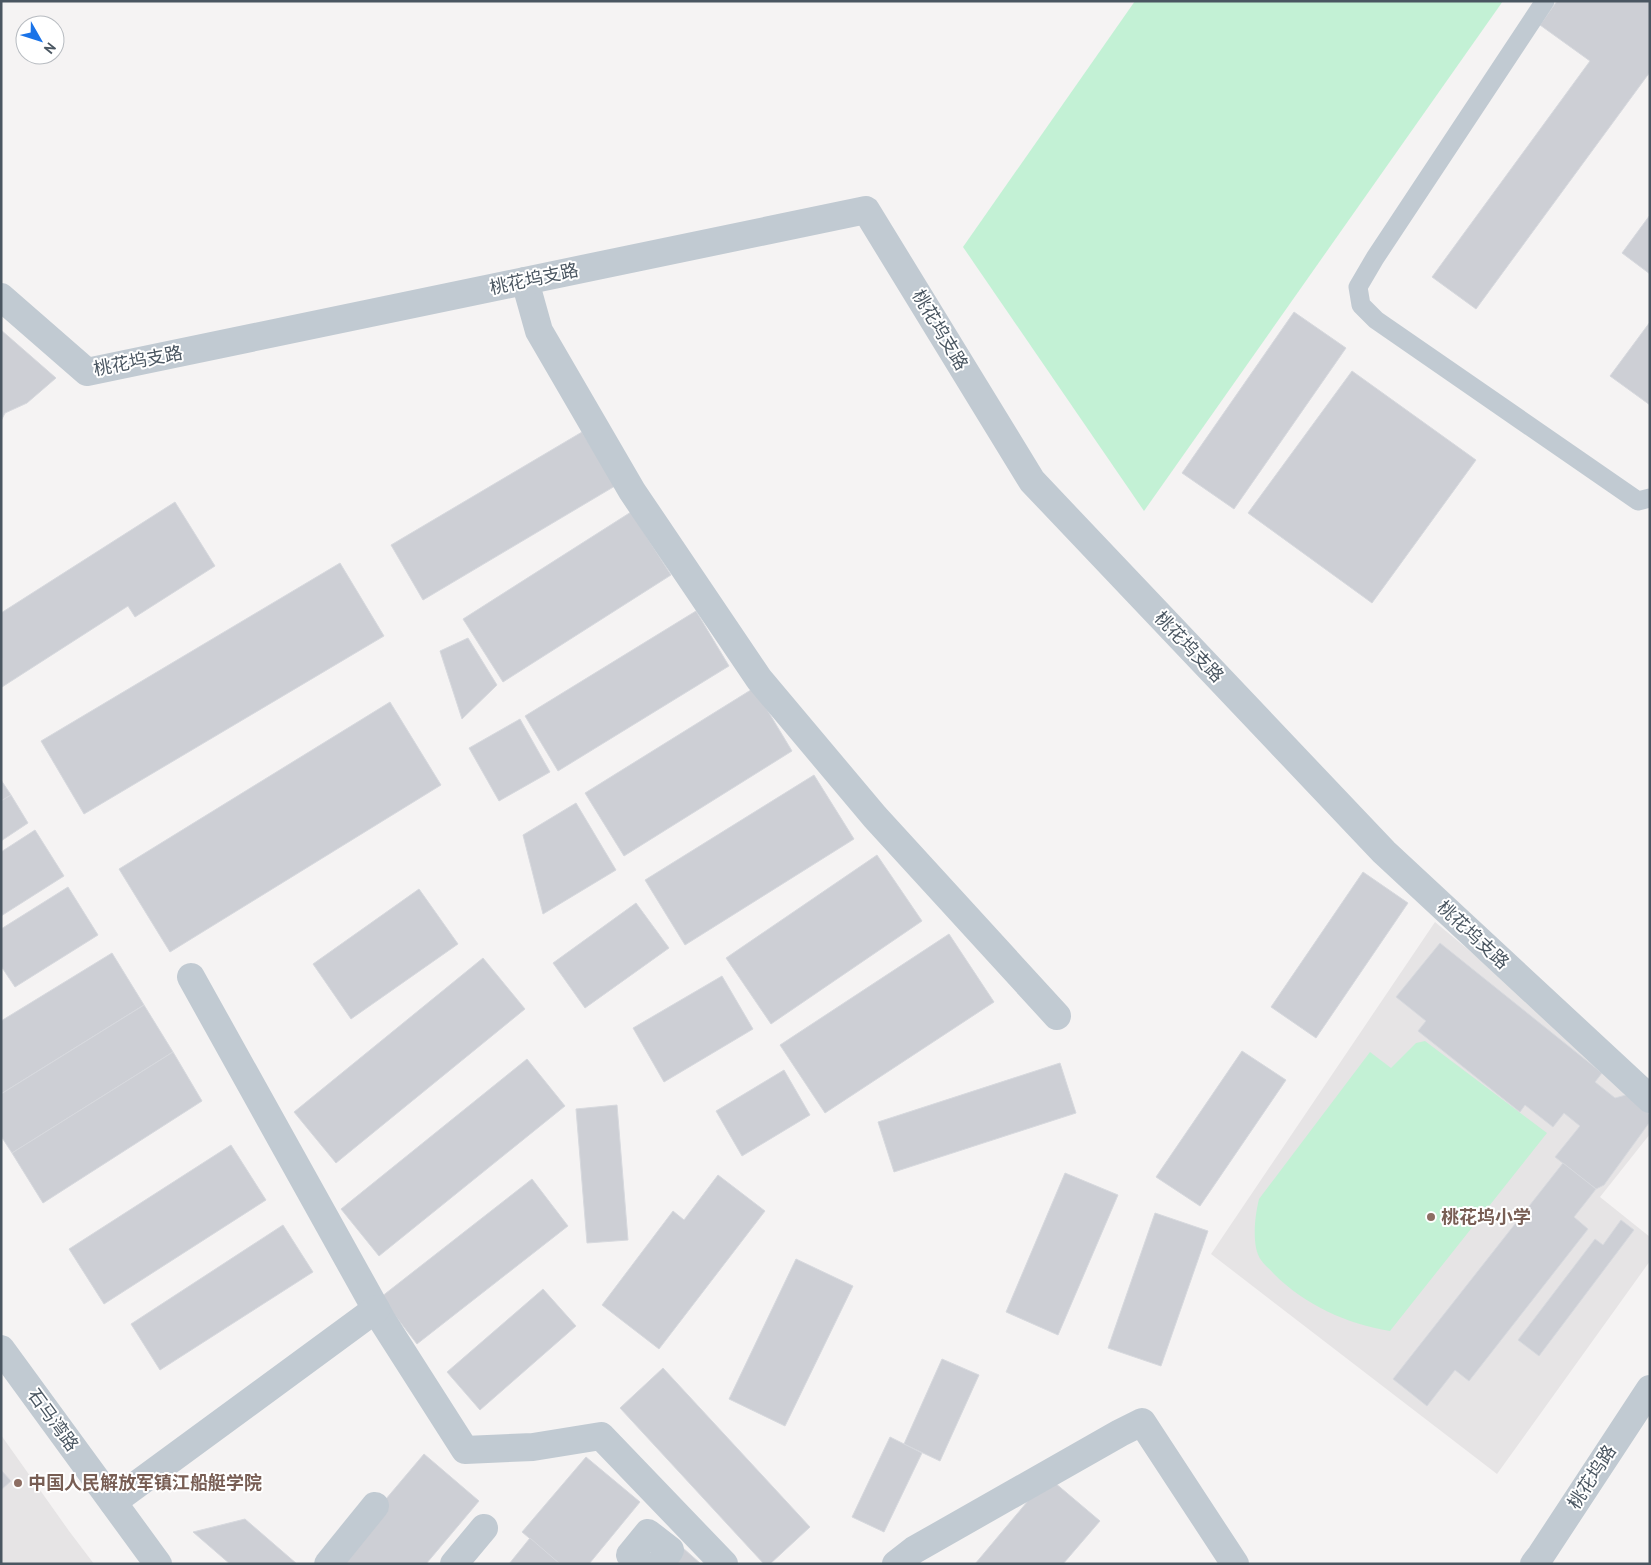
<svg xmlns="http://www.w3.org/2000/svg" width="1651" height="1565" font-family="'PT Sans','Noto Sans SC',sans-serif">
  <style>
    .education { fill: #e6e4e5 }
    .green { fill: #c3f1d5 }
    .building { fill: #cdcfd5; stroke: #d7d9de }
    .lines { fill: none; stroke-linecap: round; stroke-linejoin: round }
    .service { stroke: #c1cad2; stroke-width: 19 }
    .minor { stroke: #c1cad2; stroke-width: 28 }
    .tertiary { stroke: #c1cad2; stroke-width: 28 }
    .education-dot { fill: #8d6e63; stroke: #fff; stroke-width: 2 }
    .labels { text-anchor: middle; stroke-width: 4; stroke-linejoin: round; paint-order: stroke }
    .street-label { font-size: 18px; fill: #4a5661; stroke: #fff }
    .education-label { font-size: 18px; font-weight: bold; fill: #785e54; stroke: #fff; text-anchor: start }
  </style>
  <rect width="100%" height="100%" fill="#f5f3f3"/>
  <g class="education">
    <path d="M1435 922 1650 1101V1134L1600 1197 1650 1237V1261L1497 1474 1211 1254Z"/>
    <path d="M1 1435 69 1531 94 1564H1Z"/>
  </g>
  <g class="green">
    <path d="M1135 1H1503L1144 511 963 247Z"/>
    <path d="M1425 1041 1547 1133 1390 1331C1347 1324 1305 1305 1274 1274 1270 1269 1264 1265 1261 1260 1251 1246 1255 1215 1259 1199L1370 1052 1391 1068 1416 1043Z"/>
  </g>
  <g class="building">
    <path d="M1557 1H1647L1650 3V72L1476 309 1432 277 1590 61 1540 25Z"/>
    <path d="M1650 215V274L1622 253Z"/>
    <path d="M1294 312 1346 348 1234 509 1182 473Z"/>
    <path d="M1650 322V405L1610 376Z"/>
    <path d="M1 330 56 378 27 403 5 413 1 421Z"/>
    <path d="M1352 371 1476 460 1372 603 1248 513Z"/>
    <path d="M582 432 615 486 423 600 391 545Z"/>
    <path d="M175 502 215 566 135 617 128 606 2 687 1 613Z"/>
    <path d="M631 512 671 575 503 682 463 619Z"/>
    <path d="M340 563 384 636 84 814 41 741Z"/>
    <path d="M696 611 729 666 558 771 525 716Z"/>
    <path d="M468 638 497 685 462 719 440 651Z"/>
    <path d="M754 688 792 751 624 856 585 793Z"/>
    <path d="M390 702 441 785 170 952 119 869Z"/>
    <path d="M520 719 550 772 499 801 469 748Z"/>
    <path d="M814 775 854 839 685 945 645 880Z"/>
    <path d="M1 780 11 795 1 801Z"/>
    <path d="M11 795 28 823 1 841V801Z"/>
    <path d="M576 803 616 870 543 914 523 835Z"/>
    <path d="M35 830 64 876 1 916V852Z"/>
    <path d="M877 855 922 921 771 1024 726 958Z"/>
    <path d="M1363 872 1408 903 1316 1038 1271 1007Z"/>
    <path d="M68 887 98 935 15 987 1 966V929Z"/>
    <path d="M419 889 458 944 351 1019 313 964Z"/>
    <path d="M636 903 669 948 585 1008 553 963Z"/>
    <path d="M949 934 994 1002 825 1113 780 1045Z"/>
    <path d="M1440 943 1602 1073 1595 1082 1615 1098 1626 1095 1648 1111 1650 1117 1649 1123 1604 1185 1596 1189 1555 1157 1580 1126 1564 1113 1553 1127 1525 1105 1520 1112 1418 1031 1426 1021 1396 997Z"/>
    <path d="M112 953 144 1005 1 1094V1021Z"/>
    <path d="M483 958 525 1009 336 1163 294 1112Z"/>
    <path d="M722 976 753 1029 664 1082 633 1028Z"/>
    <path d="M144 1005 173 1052 12 1153 1 1136V1094Z"/>
    <path d="M1242 1051 1286 1080 1200 1206 1156 1177Z"/>
    <path d="M173 1052 202 1101 43 1203 12 1153Z"/>
    <path d="M527 1059 565 1106 379 1256 341 1209Z"/>
    <path d="M1060 1063 1076 1113 894 1172 878 1122Z"/>
    <path d="M784 1070 810 1115 742 1156 716 1111Z"/>
    <path d="M617 1105 628 1240 587 1243 576 1109Z"/>
    <path d="M231 1145 266 1200 104 1304 69 1249Z"/>
    <path d="M1563 1163 1596 1189 1574 1217 1588 1229 1469 1381 1455 1370 1427 1406 1393 1379Z"/>
    <path d="M1065 1173 1118 1195 1058 1335 1006 1312Z"/>
    <path d="M718 1175 765 1211 659 1349 602 1305 673 1211 684 1220Z"/>
    <path d="M532 1179 568 1226 417 1344 381 1297Z"/>
    <path d="M1155 1213 1208 1231 1161 1366 1108 1348Z"/>
    <path d="M1621 1220 1634 1230 1539 1356 1518 1340 1595 1239 1603 1245Z"/>
    <path d="M283 1225 313 1272 160 1370 131 1324Z"/>
    <path d="M796 1259 853 1286 785 1426 729 1399Z"/>
    <path d="M543 1289 576 1326 480 1410 447 1372Z"/>
    <path d="M942 1359 979 1375 940 1461 904 1444Z"/>
    <path d="M663 1368 810 1527 770 1564H764L620 1408Z"/>
    <path d="M890 1437 922 1453 884 1532 852 1517Z"/>
    <path d="M424 1454 479 1501 426 1564H331Z"/>
    <path d="M586 1457 640 1502 589 1564H560L522 1532Z"/>
    <path d="M1 1470 11 1481 1 1490Z"/>
    <path d="M1048 1477 1100 1521 1063 1564H975Z"/>
    <path d="M245 1519 297 1564H230L193 1532Z"/>
    <path d="M530 1538 560 1564H509Z"/>
    <path d="M683 1548 701 1564H670Z"/>
  </g>
  <g class="lines">
    <path class="service" d="M1545 1 1375 258 1358 287 1361 305 1376 320 1638 501 1650 498"/>
    <g class="minor">
      <path d="M525 281 539 331 632 491 759 679 875 817 1057 1016"/>
      <path d="M1 297 87 372 866 210 1032 481 1384 852 1650 1099"/>
      <path d="M191 977 382 1320 465 1450 533 1447 601 1436 724 1564"/>
      <path d="M113 1502 376 1309"/>
      <path d="M328 1564 375 1506"/>
      <path d="M454 1564 484 1528"/>
      <path d="M642 1564 630 1555 648 1533 670 1550 660 1564"/>
      <path d="M896 1564 914 1550 1120 1433 1142 1422 1235 1564"/>
    </g>
    <g class="tertiary">
      <path d="M1 1349 158 1564"/>
      <path d="M1534 1564 1541 1555 1650 1389"/>
    </g>
  </g>
  <g class="education-dot">
    <circle cx="1431" cy="1217" r="5"/>
    <circle cx="18" cy="1483" r="5"/>
  </g>
  <g class="labels">
    <g class="street-label">
      <text transform="translate(534 279) rotate(-12)" y="6">桃花坞支路</text>
      <text transform="translate(940 330) rotate(59)" y="6">桃花坞支路</text>
      <text transform="translate(138 361) rotate(-11)" y="6">桃花坞支路</text>
      <text transform="translate(1189 647) rotate(46)" y="6">桃花坞支路</text>
      <text transform="translate(1473 935) rotate(43)" y="6">桃花坞支路</text>
      <text transform="translate(53 1420) rotate(54)" y="6">石马湾路</text>
      <text transform="translate(1592 1477) rotate(-57)" y="6">桃花坞路</text>
    </g>
    <g class="education-label">
      <text x="1441" y="1223">桃花坞小学</text>
      <text x="28" y="1489">中国人民解放军镇江船艇学院</text>
    </g>
  </g>
  <rect width="1651" height="1565" fill="none" stroke="#4a5661" stroke-width="5"/>
  <g transform="translate(40 40) rotate(129)"><circle r="24" fill="#ffffff" stroke="#b7bbc0"/>
  <path d="M0-4L9 19L0 12L-9 19Z" fill="#1a73e8"/>
  <text y="-8" font-size="14" font-weight="bold" text-anchor="middle" fill="#4a5661">N</text>
  </g>
</svg>
